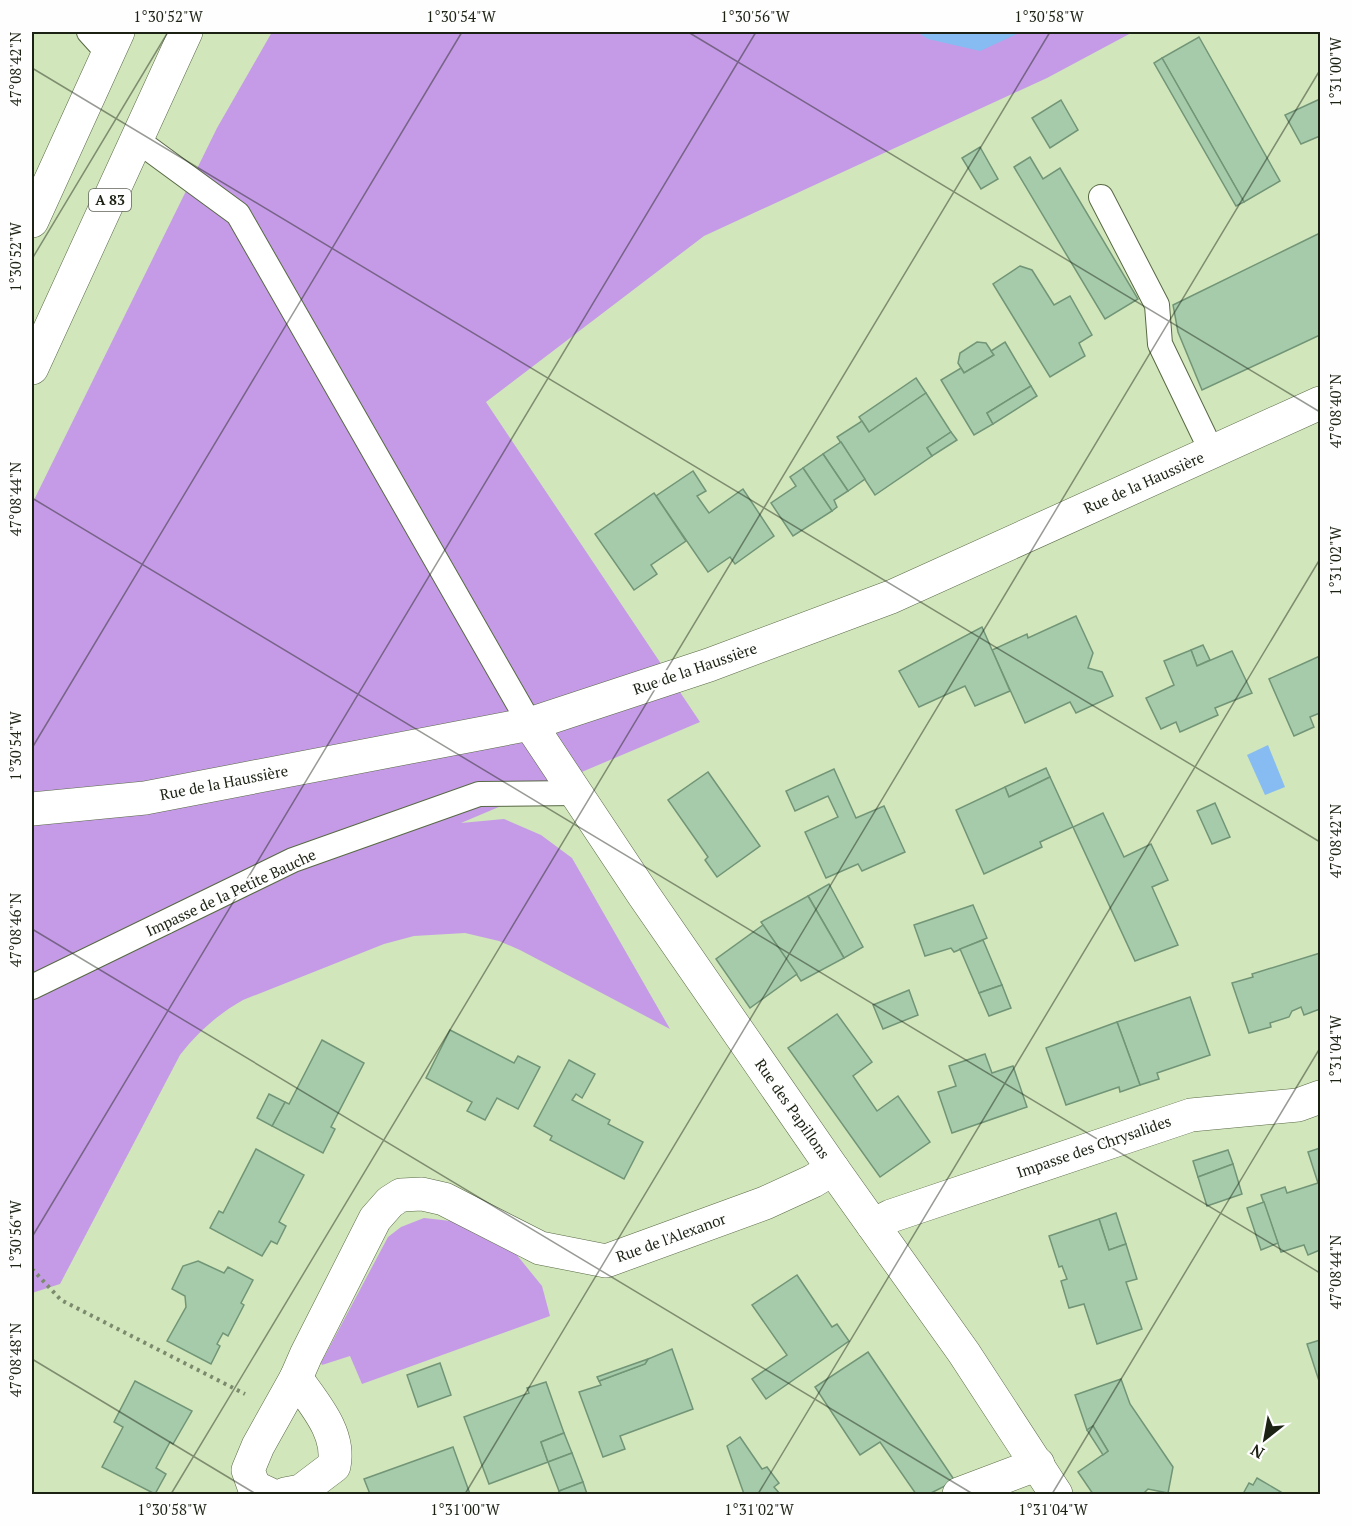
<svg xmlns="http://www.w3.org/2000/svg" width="1352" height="1526" font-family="'PT Serif',serif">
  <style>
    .green { fill: #c59be7 }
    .water { fill: #86bcf2 }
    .building { fill: #a5cbaa; stroke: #719576; stroke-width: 1.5 }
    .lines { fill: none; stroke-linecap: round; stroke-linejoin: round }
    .lane-casing { stroke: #586944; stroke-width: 26 }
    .street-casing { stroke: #586944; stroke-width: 34 }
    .secondary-casing { stroke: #586944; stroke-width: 34 }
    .highway-casing { stroke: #586944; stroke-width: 34 }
    .path { stroke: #7b8a6c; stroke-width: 4; stroke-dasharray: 3 4.5; stroke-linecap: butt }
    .lane { stroke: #fff; stroke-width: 24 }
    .street { stroke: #fff; stroke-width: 33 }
    .secondary { stroke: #fff; stroke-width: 33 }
    .highway { stroke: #fff; stroke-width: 33 }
    .ticks { fill: none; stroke: #1b2213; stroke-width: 1.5; stroke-opacity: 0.45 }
    .labels { text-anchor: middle; stroke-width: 4.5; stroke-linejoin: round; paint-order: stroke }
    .shield { fill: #fefefe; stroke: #5f645a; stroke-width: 1.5 }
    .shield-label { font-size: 14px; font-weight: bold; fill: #1b2213 }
    .street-label { font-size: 15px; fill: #1b2213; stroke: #fefefe }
    .neatline { fill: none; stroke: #1b2213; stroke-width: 2 }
    .ticks-label { font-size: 15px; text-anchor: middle; fill: #1b2213 }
  </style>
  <rect width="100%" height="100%" fill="#d1e6bb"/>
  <g class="green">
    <path d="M272 32H1133L1047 78 704 236 486 402 700 722 461 823 504 819 541 835 572 858 670 1029 520 950 499 941 465 933 414 936 384 944 243 1000C218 1014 198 1032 180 1055L60 1284 32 1293V504L217 128Z"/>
    <path d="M424 1218 451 1221 516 1254 542 1286 550 1316 362 1384 350 1356 322 1365 321 1363 388 1237 401 1227Z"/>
  </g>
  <g class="water">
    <path d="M917 32H1021L980 51 928 39Z"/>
    <path d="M1268 745 1285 787 1265 795 1247 755Z"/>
  </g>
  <g class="building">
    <path d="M1199 37 1280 181 1244 202 1162 58Z"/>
    <path d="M1162 58 1244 202 1236 206 1154 63Z"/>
    <path d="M1320 99V136L1301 144 1285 115Z"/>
    <path d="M1061 100 1078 130 1050 148 1032 118Z"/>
    <path d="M980 147 998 179 981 189 962 158Z"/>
    <path d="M1030 157 1043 179 1060 168 1138 299 1105 319 1014 167Z"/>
    <path d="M1320 233V335L1202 390 1178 332 1173 305Z"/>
    <path d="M1020 266 1032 270 1054 305 1070 296 1092 335 1079 343 1085 356 1050 377 993 284Z"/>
    <path d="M977 342 986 343 994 355 964 373 958 363 960 353Z"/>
    <path d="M1005 342 1031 386 987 413 993 424 974 435 941 380 961 368 964 373 994 355 991 351Z"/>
    <path d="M916 378 926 393 869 432 859 417Z"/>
    <path d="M1031 386 1037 396 993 424 987 413Z"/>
    <path d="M926 393 951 432 927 448 932 456 875 495 837 437 862 421 869 432Z"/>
    <path d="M951 432 957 440 932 456 927 448Z"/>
    <path d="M841 442 865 479 848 491 823 454Z"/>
    <path d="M823 454 848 491 834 500 837 507 832 511 803 468Z"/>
    <path d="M803 468 832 511 793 536 771 503 796 486 790 477Z"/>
    <path d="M693 471 706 491 697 496 709 513 743 489 774 536 735 564 730 557 708 572 656 496Z"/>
    <path d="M654 493 686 541 651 565 657 574 634 590 595 534Z"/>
    <path d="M1076 616 1093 653 1088 668 1102 672 1113 696 1076 713 1070 702 1025 723 992 650 1027 634 1028 638Z"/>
    <path d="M982 627 1010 691 975 706 965 686 919 707 899 671Z"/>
    <path d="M1203 645 1210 660 1197 666 1191 650Z"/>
    <path d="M1191 650 1197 666 1232 651 1252 693 1215 708 1218 715 1180 732 1176 722 1161 729 1146 698 1174 685 1164 661Z"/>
    <path d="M1320 656V713L1310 717 1314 727 1294 736 1269 679Z"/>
    <path d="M1046 768 1050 777 1009 797 1005 787Z"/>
    <path d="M834 769 856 818 884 806 905 852 862 871 858 864 826 878 805 832 838 817 828 796 795 811 786 791Z"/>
    <path d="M708 772 760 846 717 877 705 860 708 857 668 800Z"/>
    <path d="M1050 777 1073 827 1040 842 1042 847 984 874 956 810 1005 787 1009 797Z"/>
    <path d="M1215 803 1230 837 1212 844 1197 811Z"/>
    <path d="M1103 813 1124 857 1151 844 1168 880 1152 887 1178 945 1135 961 1073 827Z"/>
    <path d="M829 884 863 947 844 958 808 896Z"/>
    <path d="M808 896 844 958 801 981 761 922Z"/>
    <path d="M973 905 987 938 954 952 951 948 925 956 914 925Z"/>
    <path d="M763 925 797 974 750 1008 716 959Z"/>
    <path d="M983 940 1002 985 979 993 960 949Z"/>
    <path d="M1320 953V1009L1304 1015 1301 1007 1292 1011 1289 1017 1270 1023 1271 1027 1249 1033 1232 983 1253 977 1252 974Z"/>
    <path d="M1002 985 1011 1008 989 1016 979 993Z"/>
    <path d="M909 990 918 1015 883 1029 873 1005Z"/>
    <path d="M1190 997 1210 1055 1157 1073 1159 1079 1140 1085 1117 1022Z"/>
    <path d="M837 1014 872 1062 853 1076 877 1111 898 1096 930 1142 880 1177 788 1048Z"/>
    <path d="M1117 1022 1140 1085 1120 1092 1119 1087 1066 1105 1046 1048Z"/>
    <path d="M450 1030 514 1063 518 1056 540 1067 518 1109 497 1098 485 1120 467 1111 472 1102 426 1078Z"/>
    <path d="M322 1040 364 1063 331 1127 335 1129 323 1153 272 1126 285 1102 289 1104Z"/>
    <path d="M985 1054 992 1073 1013 1066 1027 1107 952 1133 938 1092 956 1086 949 1066Z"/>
    <path d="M569 1060 595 1074 582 1098 576 1094 572 1100 610 1120 608 1124 643 1142 624 1179 550 1140 552 1136 534 1126Z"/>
    <path d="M269 1094 285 1102 272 1126 257 1118Z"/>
    <path d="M1320 1148V1250L1308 1255 1304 1245 1281 1252 1261 1195 1285 1187 1287 1193 1318 1183 1308 1152Z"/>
    <path d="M256 1149 304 1175 279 1222 286 1226 277 1244 271 1241 262 1256 210 1228 219 1211 223 1213Z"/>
    <path d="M1228 1150 1233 1164 1198 1177 1193 1161Z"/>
    <path d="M1233 1164 1242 1194 1207 1206 1198 1177Z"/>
    <path d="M1264 1202 1278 1243 1261 1250 1247 1208Z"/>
    <path d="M1116 1213 1126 1244 1109 1250 1099 1219Z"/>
    <path d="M1099 1219 1109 1250 1126 1244 1137 1279 1126 1282 1142 1329 1097 1344 1084 1304 1069 1308 1061 1281 1067 1279 1062 1266 1059 1267 1049 1236Z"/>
    <path d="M198 1261 224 1273 228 1267 253 1280 241 1303 244 1305 228 1336 223 1333 217 1344 220 1346 211 1364 167 1341 186 1307 185 1296 172 1289 183 1266Z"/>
    <path d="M797 1275 832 1327 837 1324 849 1341 766 1399 752 1379 787 1355 752 1305Z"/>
    <path d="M1320 1340V1384L1307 1344Z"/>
    <path d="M672 1349 693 1409 620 1436 625 1449 603 1457 579 1392 601 1385 599 1381 645 1364 648 1359Z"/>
    <path d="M868 1352 955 1481 929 1494H916L880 1442 860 1455 815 1387Z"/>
    <path d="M648 1359 645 1364 599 1381 597 1377Z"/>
    <path d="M440 1363 451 1395 418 1407 407 1375Z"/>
    <path d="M1121 1379 1130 1404 1173 1467 1168 1493 1148 1489 1143 1494H1093L1078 1472 1108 1451 1093 1426 1087 1430 1075 1395Z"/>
    <path d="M135 1381 192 1411 173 1444 170 1442 156 1468 166 1474 155 1494 102 1467 123 1427 114 1422Z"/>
    <path d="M546 1382 564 1433 541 1442 548 1462 489 1484 464 1417 529 1393 527 1388Z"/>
    <path d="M1093 1426 1108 1451 1103 1455 1087 1430Z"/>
    <path d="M564 1433 572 1453 548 1462 541 1442Z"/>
    <path d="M740 1437 762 1469 767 1467 779 1483 774 1487 780 1494H744L727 1446Z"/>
    <path d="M453 1447 470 1494H370L364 1479Z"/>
    <path d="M572 1453 583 1482 559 1491 548 1462Z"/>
    <path d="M1257 1478 1281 1492 1280 1494H1243L1249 1483 1253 1485Z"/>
    <path d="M583 1482 587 1494H561L559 1491Z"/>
  </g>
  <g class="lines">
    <defs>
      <g id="lane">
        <path d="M89 32 108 53"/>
        <path d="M137 140 238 214 530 724"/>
        <path d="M1101 197 1157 305 1160 344 1212 452"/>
        <path d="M32 987 293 860 479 794 576 793"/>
      </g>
      <g id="street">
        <path d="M530 724 643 894 833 1169 964 1353 1056 1494"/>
        <path d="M873 1225 891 1216 1191 1115 1298 1105 1320 1097"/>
        <path d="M269 1494 254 1487 248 1470 258 1446 296 1378 306 1355 375 1219 390 1202 401 1195 422 1194 444 1199 540 1248 606 1261 765 1203 813 1181 833 1169"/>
        <path d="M285 1494 301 1491 334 1466C341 1433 314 1404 296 1378"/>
        <path d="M959 1494 1038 1464"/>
      </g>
      <path id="secondary" d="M32 809 145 798 530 724 709 665 891 597 1320 403"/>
      <g id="highway">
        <path d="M32 221 118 32"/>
        <path d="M32 368 186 32"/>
      </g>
    </defs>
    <use href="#lane" class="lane-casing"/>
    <use href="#street" class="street-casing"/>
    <use href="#secondary" class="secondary-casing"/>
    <use href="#highway" class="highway-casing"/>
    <path class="path" d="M32 1269 61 1300 245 1394"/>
    <use href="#lane" class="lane"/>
    <use href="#street" class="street"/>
    <use href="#secondary" class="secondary"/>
    <use href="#highway" class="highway"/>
  </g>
  <path class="ticks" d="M688 32 1320 412M32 68 1320 842M32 259 168 32M32 498 1320 1273M32 748 462 32M32 929 973 1494M32 1237 756 32M32 1359 256 1494M171 1494 1050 32M465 1494 1320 70M758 1494 1320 559M1052 1494 1320 1048"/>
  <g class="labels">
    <rect class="shield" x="89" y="189" width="42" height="22" rx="4.5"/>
    <g class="shield-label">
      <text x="110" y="205">A 83</text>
    </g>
    <g class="street-label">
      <text transform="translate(1144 483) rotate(-24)" y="5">Rue de la Haussière</text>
      <text transform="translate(695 669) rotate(-19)" y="5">Rue de la Haussière</text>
      <text transform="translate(224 783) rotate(-11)" y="5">Rue de la Haussière</text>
      <text transform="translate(231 893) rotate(-25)" y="5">Impasse de la Petite Bauche</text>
      <text transform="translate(792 1109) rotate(55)" y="5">Rue des Papillons</text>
      <text transform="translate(1094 1147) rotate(-19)" y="5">Impasse des Chrysalides</text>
      <text transform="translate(671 1238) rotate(-20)" y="5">Rue de l'Alexanor</text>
    </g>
  </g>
  <rect width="1352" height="1526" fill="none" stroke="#fefefe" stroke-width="66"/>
  <g transform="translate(1265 1439) rotate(211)" stroke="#fefefe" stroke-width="4.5" paint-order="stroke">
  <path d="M0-4.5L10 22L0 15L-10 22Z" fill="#1b2213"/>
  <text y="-9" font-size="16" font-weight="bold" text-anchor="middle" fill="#1b2213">N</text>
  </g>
  <rect x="33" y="33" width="1286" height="1460" class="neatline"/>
  <g class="ticks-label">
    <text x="168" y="22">1°30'52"W</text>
    <text x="461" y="22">1°30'54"W</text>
    <text x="755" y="22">1°30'56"W</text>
    <text x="1049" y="22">1°30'58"W</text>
    <text transform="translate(16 69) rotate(-90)" y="5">47°08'42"N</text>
    <text transform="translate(1336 72) rotate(-90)" y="5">1°31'00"W</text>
    <text transform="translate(16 257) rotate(-90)" y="5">1°30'52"W</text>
    <text transform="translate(1336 411) rotate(-90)" y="5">47°08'40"N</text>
    <text transform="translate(16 499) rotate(-90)" y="5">47°08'44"N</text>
    <text transform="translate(1336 561) rotate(-90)" y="5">1°31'02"W</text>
    <text transform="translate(16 746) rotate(-90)" y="5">1°30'54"W</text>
    <text transform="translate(1336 841) rotate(-90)" y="5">47°08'42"N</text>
    <text transform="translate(16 930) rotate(-90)" y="5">47°08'46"N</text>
    <text transform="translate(1336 1050) rotate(-90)" y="5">1°31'04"W</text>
    <text transform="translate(16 1235) rotate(-90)" y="5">1°30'56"W</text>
    <text transform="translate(1336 1272) rotate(-90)" y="5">47°08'44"N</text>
    <text transform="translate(16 1360) rotate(-90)" y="5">47°08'48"N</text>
    <text x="172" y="1515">1°30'58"W</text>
    <text x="465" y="1515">1°31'00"W</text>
    <text x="759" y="1515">1°31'02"W</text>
    <text x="1053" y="1515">1°31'04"W</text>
  </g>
</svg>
